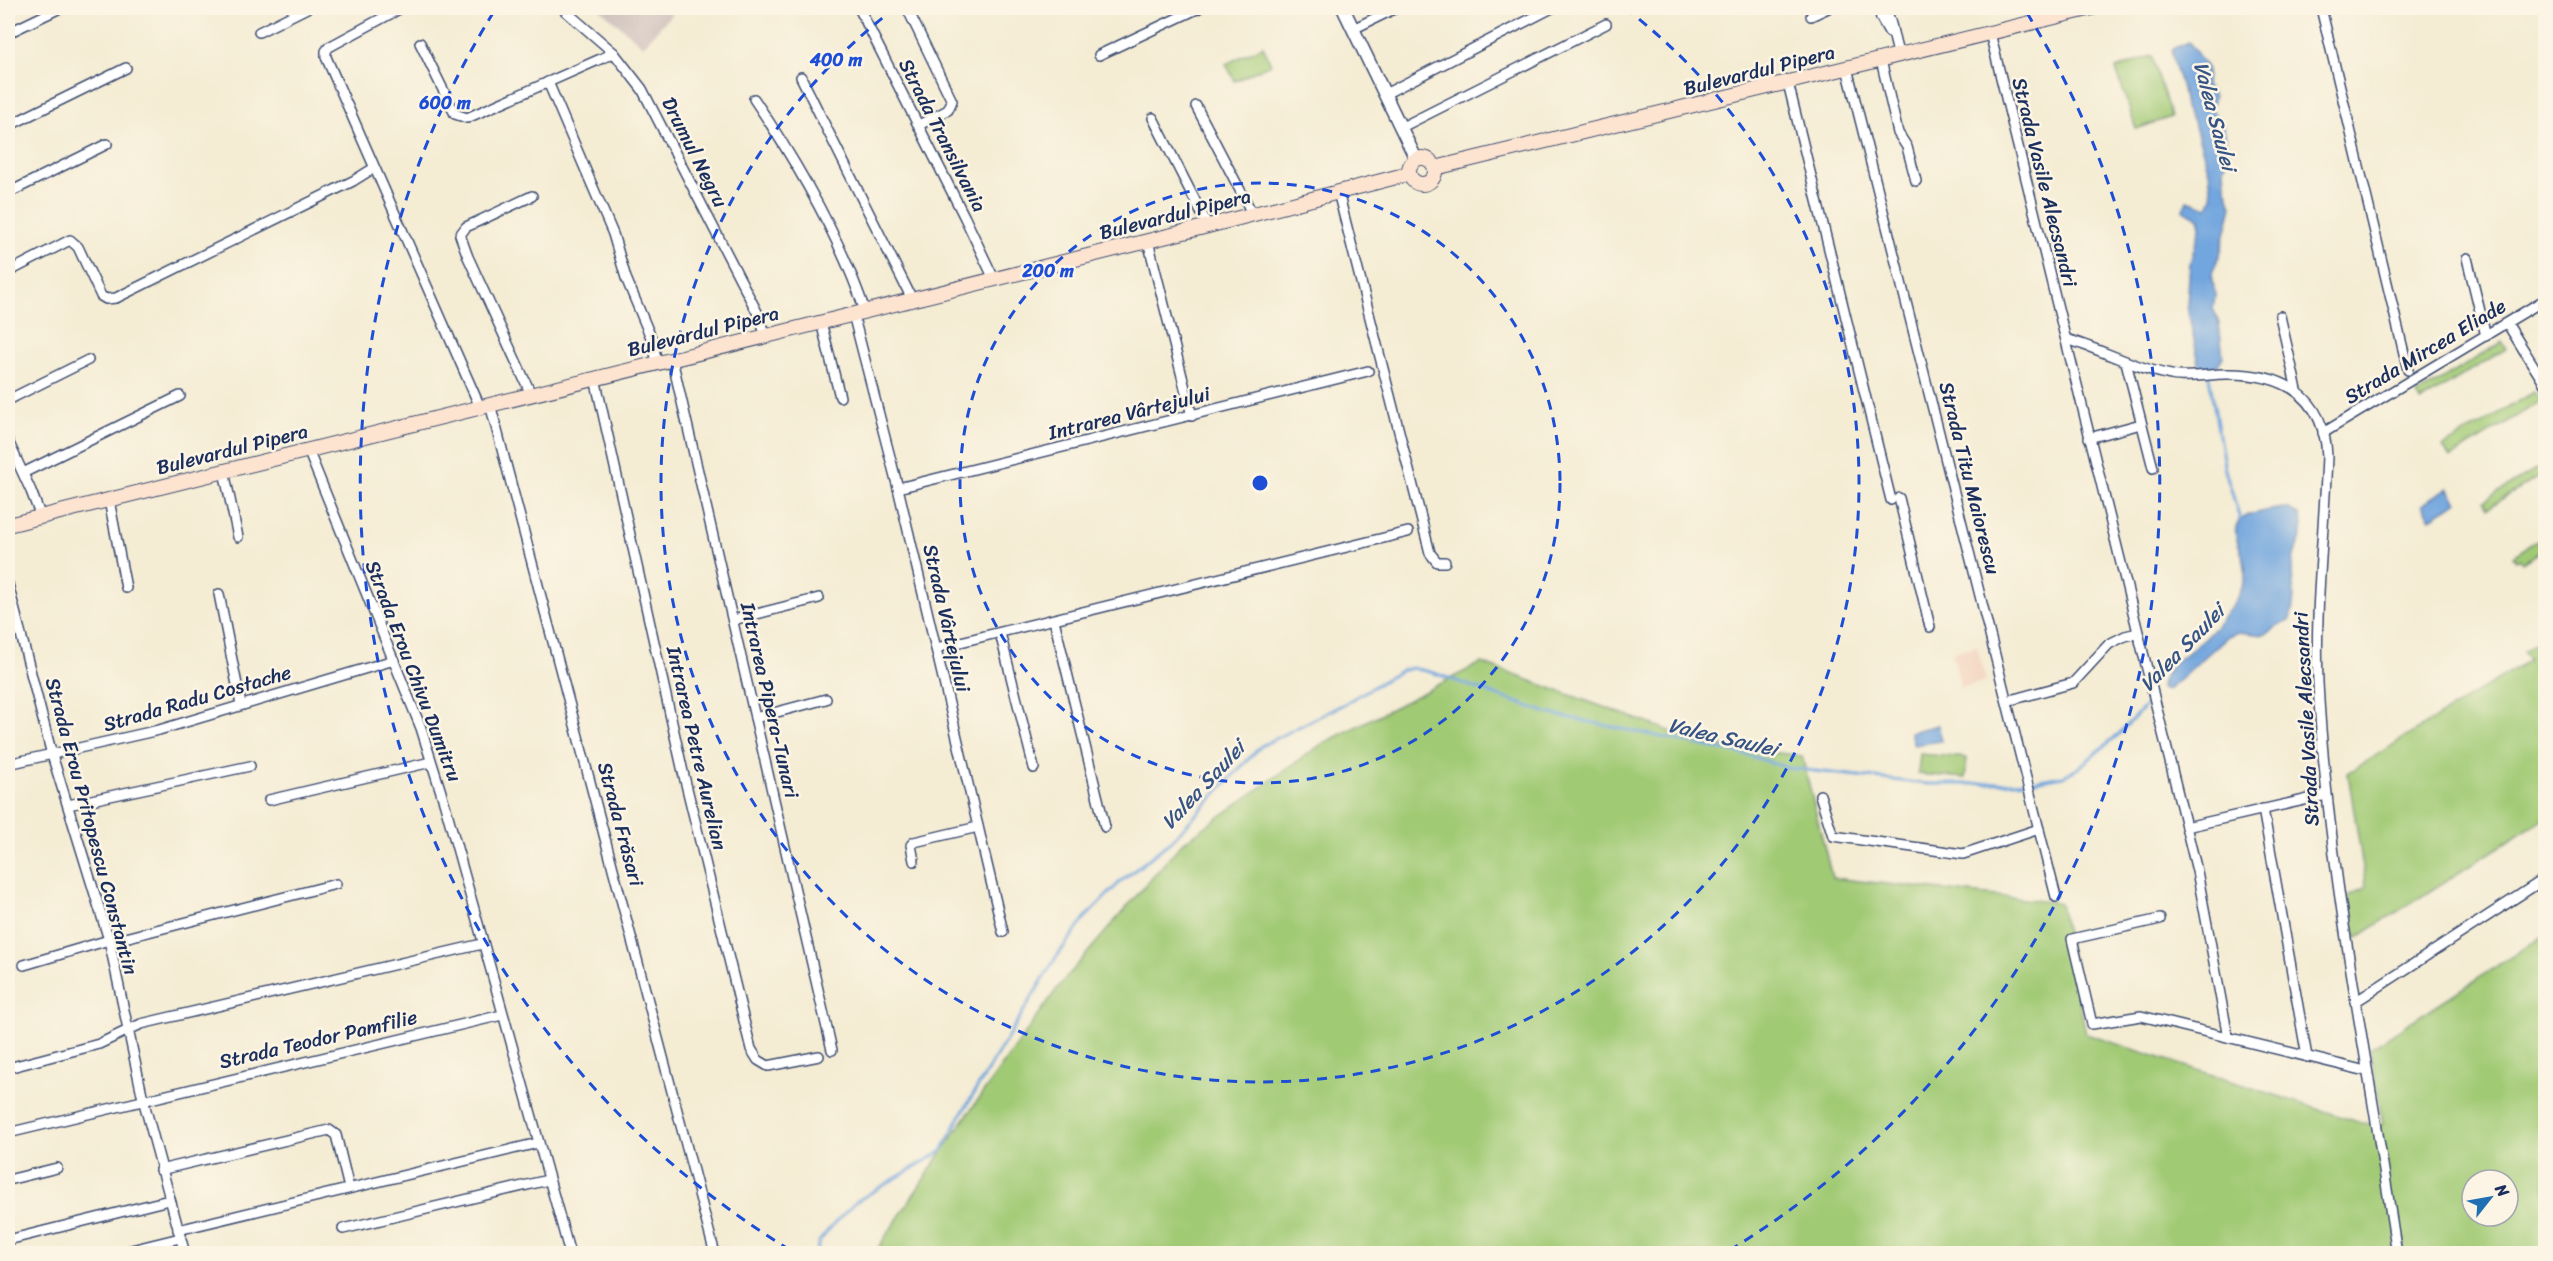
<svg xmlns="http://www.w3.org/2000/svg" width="2553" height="1261" font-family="Sriracha,sans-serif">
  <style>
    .built { fill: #f3d4bf }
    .industrial { fill: #cfc0bb }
    .green { fill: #a1ca75; stroke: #5e7c6a; stroke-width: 1.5; fill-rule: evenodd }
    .water { fill: #72a6de; stroke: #466a9e; stroke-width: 1.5 }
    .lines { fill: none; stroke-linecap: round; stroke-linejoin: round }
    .stream { stroke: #72a6de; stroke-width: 3 }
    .minor-casing { stroke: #3c4b70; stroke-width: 12 }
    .tertiary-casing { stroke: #3c4b70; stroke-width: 15 }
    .secondary-casing { stroke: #3c4b70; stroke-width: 16 }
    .minor { stroke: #fff; stroke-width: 9 }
    .tertiary { stroke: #fff; stroke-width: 12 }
    .secondary { stroke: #fde4d1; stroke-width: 14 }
    .ring { fill: none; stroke: #1d4ed8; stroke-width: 3; stroke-dasharray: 10 8 }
    .labels { text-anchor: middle; stroke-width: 5; stroke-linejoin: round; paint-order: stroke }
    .street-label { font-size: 20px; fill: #1b2f5e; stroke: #fcf5e5 }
    .water-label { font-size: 21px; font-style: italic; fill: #355384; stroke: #fcf5e5 }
    .centre { fill: #1d4ed8; stroke: #fcf5e5; stroke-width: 3 }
    .ring-label { font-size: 18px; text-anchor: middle; font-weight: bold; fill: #1d4ed8; stroke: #fcf5e5; stroke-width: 5; stroke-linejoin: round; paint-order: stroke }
  </style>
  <rect width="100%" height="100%" fill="#fcf5e5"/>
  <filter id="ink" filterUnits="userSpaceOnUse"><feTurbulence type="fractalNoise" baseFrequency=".0167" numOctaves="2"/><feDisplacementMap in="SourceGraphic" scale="12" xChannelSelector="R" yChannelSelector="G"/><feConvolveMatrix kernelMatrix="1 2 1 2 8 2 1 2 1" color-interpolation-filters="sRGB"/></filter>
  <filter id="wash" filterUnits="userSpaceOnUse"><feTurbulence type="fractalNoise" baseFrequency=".008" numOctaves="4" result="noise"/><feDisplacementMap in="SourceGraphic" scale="24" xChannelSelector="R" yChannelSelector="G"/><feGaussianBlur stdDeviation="1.35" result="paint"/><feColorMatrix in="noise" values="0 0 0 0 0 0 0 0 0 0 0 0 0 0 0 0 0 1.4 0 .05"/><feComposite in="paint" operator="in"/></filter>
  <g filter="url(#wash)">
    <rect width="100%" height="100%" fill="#f4ecd3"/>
    <path class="built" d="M1977 646 1986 681 1961 688 1952 652Z"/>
    <path class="industrial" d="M599 8H677L643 46Z"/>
    <g class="green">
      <path d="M1263 46 1271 64 1235 81 1226 64Z"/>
      <path d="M2152 56 2171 117 2136 129 2116 69Z"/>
      <path d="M2502 342 2506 349 2421 401 2417 395Z"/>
      <path d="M2534 392 2541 401 2450 458 2443 447Z"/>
      <path d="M2545 464V473L2488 508 2484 501Z"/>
      <path d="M2545 535V549L2522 563 2520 559 2516 561 2513 556Z"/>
      <path d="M2545 637V818L2356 938 2348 897 2366 887 2348 773 2529 660 2524 651Z"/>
      <path d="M1481 663 1706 744 1802 756 1832 878 2060 903 2086 1034 2361 1123 2383 1124 2370 1048 2545 935V1253L874 1254 960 1125 1059 986 1181 844 1322 744ZM2472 1180H2508V1216H2472Z"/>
      <path d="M1920 754 1967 758 1965 778 1918 774Z"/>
    </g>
    <g class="water">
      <path d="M2189 42 2207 68 2206 86 2214 96 2211 109 2223 125 2230 153 2224 168 2225 185 2232 206 2221 251 2212 273 2215 296 2213 308 2219 324 2223 357 2217 366 2200 368 2187 306 2190 263 2201 225 2199 218 2183 210 2187 200 2208 207 2212 198 2209 171 2194 123 2185 108 2182 89 2172 55V49Z"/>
      <path d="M2448 488 2457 502 2431 518 2422 505Z"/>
      <path d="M2287 508 2299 515C2308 539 2296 541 2293 561 2289 583 2299 592 2290 619L2264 635 2238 632 2228 636 2168 690 2161 688C2161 666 2194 650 2208 635 2222 620 2242 597 2245 577 2249 549 2215 523 2256 513 2266 511 2277 508 2287 508Z"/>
      <path d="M1938 725 1942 741 1914 745 1910 732Z"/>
    </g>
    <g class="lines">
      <g class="stream">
        <path d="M2207 365 2225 470 2241 522"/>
        <path d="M816 1254 819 1242 830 1228 857 1201 942 1151 959 1118 1055 959 1085 918 1120 882 1171 841 1261 746 1344 704 1400 671 1413 668 1434 673 1547 713 1747 755 1789 768 1927 784H1969L2035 781 2063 776 2077 769 2119 734 2151 699"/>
      </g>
    </g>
  </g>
  <g filter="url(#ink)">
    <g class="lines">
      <defs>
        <g id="minor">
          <path d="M401 8 329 47 326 51V57L480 407"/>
          <path d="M562 8 614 53 642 89 757 312 766 335"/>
          <path d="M859 8 965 218 994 279"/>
          <path d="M907 8 952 101 948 110 919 125"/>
          <path d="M1879 8 1881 18 1889 32"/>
          <path d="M1885 8C1893 22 1893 40 1899 55"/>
          <path d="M2321 8 2408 370"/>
          <path d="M2544 8 2546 14"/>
          <path d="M1811 16 1828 8"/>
          <path d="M1353 29 1396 8"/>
          <path d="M259 32 307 8"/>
          <path d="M8 33 60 8"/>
          <path d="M1990 33 2197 871 2228 1037"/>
          <path d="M420 43 455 114 467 118 614 53"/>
          <path d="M1099 55 1199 8"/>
          <path d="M1881 60 1898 133 1907 147 1916 181"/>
          <path d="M1847 68 2056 897"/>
          <path d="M801 77 912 299"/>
          <path d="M548 82 613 234 626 278 652 340 657 362"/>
          <path d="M1788 83 1891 500"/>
          <path d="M1385 94 1552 8"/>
          <path d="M754 99C797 163 840 237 865 311"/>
          <path d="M1196 106 1253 215"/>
          <path d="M1153 118 1208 226"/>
          <path d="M8 126 126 68"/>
          <path d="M1402 127 1606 24"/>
          <path d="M1338 192 1430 553 1437 562H1445"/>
          <path d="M8 193 107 144"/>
          <path d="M1148 241 1192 416"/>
          <path d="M2467 258 2486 336"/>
          <path d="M8 272 70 240 78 247 101 296 106 299 116 298 353 181 374 168"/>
          <path d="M853 314 898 488 1003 932"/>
          <path d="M2280 316 2297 390"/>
          <path d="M821 322 840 397"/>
          <path d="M2507 323 2546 386"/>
          <path d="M2066 339C2101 349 2134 368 2171 375 2189 379 2208 374 2226 374 2283 373 2324 395 2327 456 2324 532 2315 607 2318 683 2328 876 2369 1063 2397 1254"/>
          <path d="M672 359 832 1050"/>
          <path d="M2126 362 2153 468"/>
          <path d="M595 378 683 772 751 1049 758 1060 768 1066 819 1056"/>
          <path d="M531 394 468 257 460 235 466 227 532 196"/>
          <path d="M8 400 88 360"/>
          <path d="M490 404 715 1254"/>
          <path d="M2323 433 2546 299"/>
          <path d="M2089 438 2141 424"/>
          <path d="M8 441 31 491 41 517"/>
          <path d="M308 450 421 728 445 805 570 1254"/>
          <path d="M224 471 238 537"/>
          <path d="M23 473 180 396"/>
          <path d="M898 488 1368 371"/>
          <path d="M1899 498 1930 627"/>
          <path d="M109 500 126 588"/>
          <path d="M8 584 52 755 109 940 143 1099 185 1254"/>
          <path d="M219 594 241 705"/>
          <path d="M733 620 819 598"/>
          <path d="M1054 620 1105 827"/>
          <path d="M1000 633 1034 768"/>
          <path d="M936 648 1408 532"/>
          <path d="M2007 701 2073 683 2109 644 2125 636 2138 633"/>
          <path d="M755 718 826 699"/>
          <path d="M8 764 159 730 394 660"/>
          <path d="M1820 795 1833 836 1963 854 2039 829"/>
          <path d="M269 800 431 762"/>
          <path d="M68 805 250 766"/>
          <path d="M2263 809 2307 1057"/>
          <path d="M2186 827 2326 795"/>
          <path d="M914 861 911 845 914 842 978 827"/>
          <path d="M2160 919 2072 939 2092 1024 2141 1016 2366 1071"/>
          <path d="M109 942 336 884"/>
          <path d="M24 965 109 940"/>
          <path d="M2355 1002 2546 878"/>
          <path d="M8 1068 99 1044 141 1024 482 944"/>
          <path d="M8 1133 502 1015"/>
          <path d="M160 1170 329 1130 336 1135 349 1188"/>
          <path d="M8 1180 57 1168"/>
          <path d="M343 1229 548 1180"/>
          <path d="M178 1230 538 1143"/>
          <path d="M8 1240 169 1200"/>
          <path d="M115 1254 180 1238"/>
        </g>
        <path id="tertiary" d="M1343 8 1416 159"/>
        <g id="secondary">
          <circle cx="1422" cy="171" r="13"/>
          <path d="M1435 168 2092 8"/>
          <path d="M8 525 1208 226 1408 174"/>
        </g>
      </defs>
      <use href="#minor" class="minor-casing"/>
      <use href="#tertiary" class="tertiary-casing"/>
      <use href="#secondary" class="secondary-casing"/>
      <use href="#minor" class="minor"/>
      <use href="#tertiary" class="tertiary"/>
      <use href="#secondary" class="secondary"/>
    </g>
  </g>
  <g class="ring">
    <circle cx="1260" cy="483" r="300"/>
    <path d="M1625 8A599 599 0 1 1 895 8"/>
    <path d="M790 1250A899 899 0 0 1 493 13M2027 13A899 899 0 0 1 1730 1250"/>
  </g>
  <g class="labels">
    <g class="street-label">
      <text transform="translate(1759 70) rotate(-14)" y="7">Bulevardul Pipera</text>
      <text transform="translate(943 135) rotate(63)" y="7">Strada Transilvania</text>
      <text transform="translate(695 152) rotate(63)" y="7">Drumul Negru</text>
      <text transform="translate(2045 182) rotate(76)" y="7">Strada Vasile Alecsandri</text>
      <text transform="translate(1175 214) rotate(-14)" y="7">Bulevardul Pipera</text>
      <text transform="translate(703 331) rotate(-14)" y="7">Bulevardul Pipera</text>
      <text transform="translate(2425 351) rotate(-31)" y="7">Strada Mircea Eliade</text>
      <text transform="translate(1129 413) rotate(-14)" y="7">Intrarea Vârtejului</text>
      <text transform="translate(232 449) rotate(-14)" y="7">Bulevardul Pipera</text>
      <text transform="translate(1970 478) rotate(76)" y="7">Strada Titu Maiorescu</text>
      <text transform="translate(947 618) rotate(77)" y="7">Strada Vârtejului</text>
      <text transform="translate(414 671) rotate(69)" y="7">Strada Erou Chivu Dumitru</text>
      <text transform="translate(197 698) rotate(-16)" y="7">Strada Radu Costache</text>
      <text transform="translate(770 700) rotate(77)" y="7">Intrarea Pipera-Tunari</text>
      <text transform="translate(2306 719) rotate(-93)" y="7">Strada Vasile Alecsandri</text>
      <text transform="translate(697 748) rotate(77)" y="7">Intrarea Petre Aurelian</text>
      <text transform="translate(621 824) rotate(75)" y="7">Strada Frăsari</text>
      <text transform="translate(92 826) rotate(75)" y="7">Strada Erou Pritopescu Constantin</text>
      <text transform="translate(318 1039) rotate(-13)" y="7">Strada Teodor Pamfilie</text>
    </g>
    <g class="water-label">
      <text transform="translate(2215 116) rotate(75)" y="7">Valea Saulei</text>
      <text transform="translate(2182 648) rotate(-46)" y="7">Valea Saulei</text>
      <text transform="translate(1723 737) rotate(13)" y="7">Valea Saulei</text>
      <text transform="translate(1203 785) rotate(-47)" y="7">Valea Saulei</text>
    </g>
  </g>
  <circle cx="1260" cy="483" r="9" class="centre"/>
  <g class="ring-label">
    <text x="836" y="66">400 m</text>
    <text x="445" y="109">600 m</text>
    <text x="1048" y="277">200 m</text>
  </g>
  <rect width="2553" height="1261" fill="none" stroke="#fcf5e5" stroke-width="30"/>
  <g transform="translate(2490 1198) rotate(59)"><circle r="28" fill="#fcf5e5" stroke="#a2a6af" stroke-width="1.5"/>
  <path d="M0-4.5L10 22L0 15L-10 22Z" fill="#1f6fb2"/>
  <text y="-9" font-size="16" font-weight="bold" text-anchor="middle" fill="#1b2f5e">N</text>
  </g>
</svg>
